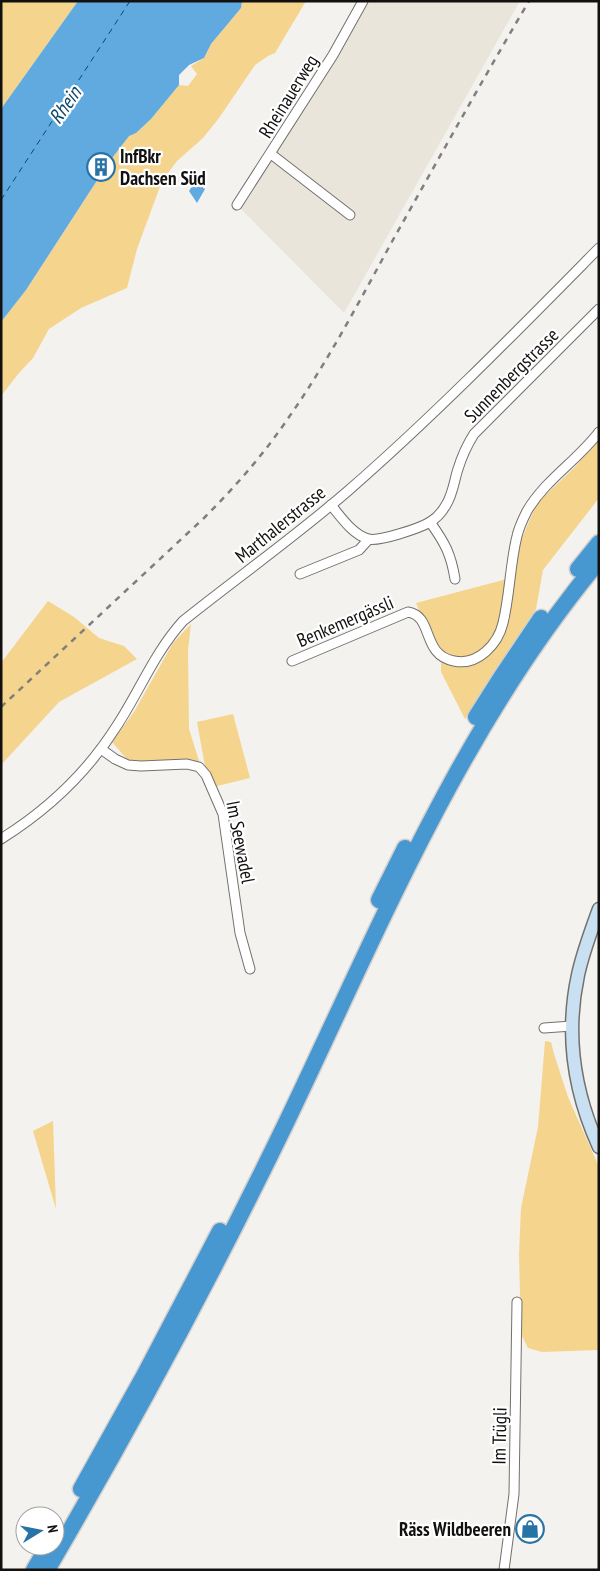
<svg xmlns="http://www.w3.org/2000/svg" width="600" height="1571" font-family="'PT Sans Narrow',sans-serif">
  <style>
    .built { fill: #eae5db }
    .green { fill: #f5d48d }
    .water { fill: #61aae0 }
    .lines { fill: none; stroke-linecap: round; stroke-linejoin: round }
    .ferry { stroke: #0e476b; stroke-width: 1; stroke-dasharray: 6 5; stroke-linecap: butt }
    .street-casing { stroke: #73716e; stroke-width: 11 }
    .secondary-casing { stroke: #73716e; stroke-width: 15 }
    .highway-casing { stroke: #d0cfcf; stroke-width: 19 }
    .street { stroke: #fff; stroke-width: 9 }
    .secondary { stroke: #c8e0f1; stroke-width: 12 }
    .highway { stroke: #4797d0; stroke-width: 16 }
    .rail { stroke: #807f7d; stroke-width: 2.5; stroke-dasharray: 6 6; stroke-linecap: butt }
    .labels { text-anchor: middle; stroke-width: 4.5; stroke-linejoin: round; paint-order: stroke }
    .street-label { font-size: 19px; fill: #121110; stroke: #fff }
    .poi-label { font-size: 19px; font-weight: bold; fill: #121110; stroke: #fff; text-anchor: start }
    .water-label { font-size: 20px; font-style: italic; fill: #0e476b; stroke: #fff }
  </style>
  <rect width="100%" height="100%" fill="#f3f2ee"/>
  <path class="built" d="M363 1H520L344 313 237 205Z"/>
  <g class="green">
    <path d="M1 1H78L1 109Z"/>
    <path d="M242 1H306L275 53 268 56 255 65 219 118 203 138 177 161 162 181 137 249 127 288 81 308 49 329 33 358 19 373 1 396V322L26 290 109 162 129 135 136 133 151 119 179 85 188 86 197 74 191 66 204 58 211 44 241 8Z"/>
    <path d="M599 437V498L543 570 536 609 465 719 441 672V661L416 603 515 577 518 547 537 503 575 467Z"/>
    <path d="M48 601 74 617 99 638 124 646 137 659 59 702 1 765V663Z"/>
    <path d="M191 624 188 650 189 729 199 761 196 764 141 765 126 758 112 742 134 712 173 643Z"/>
    <path d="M233 714 250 778 209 788 197 722Z"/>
    <path d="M545 1041 551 1042 554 1054 568 1097 599 1167V1350L542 1352 528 1348 521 1334 519 1255 521 1208 538 1127Z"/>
    <path d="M53 1121 56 1209 33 1131Z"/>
  </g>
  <g class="water">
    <path d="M78 1 242 2 241 8 211 44 204 58 189 65 179 75V85L151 119 136 133 129 136 109 162 26 290 1 322V109Z"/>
    <path d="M195 182 205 189 197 203 189 191Z"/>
  </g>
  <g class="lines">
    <path class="ferry" d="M1 200 130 1"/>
    <defs>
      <g id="street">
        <path d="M271 154 350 215"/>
        <path d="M237 205 333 55 363 1"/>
        <path d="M331 505C341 517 352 534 368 539 379 542 420 528 430 522 437 518 442 512 446 505 453 494 454 481 458 469 462 456 467 445 474 434L599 309"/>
        <path d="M430 522C445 543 451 554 455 579"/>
        <path d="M300 574 359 550 369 539"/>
        <path d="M292 661 408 612C434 616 421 655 454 661 478 666 498 644 503 623 510 594 510 564 517 536 519 527 523 519 527 511 545 480 577 461 599 432"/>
        <path d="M101 749 115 759 128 765 141 766 187 764 199 767 206 775 223 814 240 933 250 969"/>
        <path d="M1 839C49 809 88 772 118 724 140 690 155 652 183 621 238 577 296 536 349 490 436 414 518 330 599 248"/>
        <path d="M544 1028 572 1026"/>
        <path d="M504 1570 514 1494 517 1302"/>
      </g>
      <path id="secondary" d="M599 909C591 931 583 952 578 975 565 1035 574 1092 599 1147"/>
      <g id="highway">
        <path d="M578 569 599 543"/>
        <path d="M476 717 500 679 541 618"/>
        <path d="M379 900 405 848"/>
        <path d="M81 1489 145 1374 220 1231"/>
        <path d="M34 1570 48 1546"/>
        <path d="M47 1570C133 1423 213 1274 287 1121 379 929 461 726 599 561"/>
      </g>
    </defs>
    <use href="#street" class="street-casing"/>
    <use href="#secondary" class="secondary-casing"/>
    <use href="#highway" class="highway-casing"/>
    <use href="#street" class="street"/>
    <use href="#secondary" class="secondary"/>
    <use href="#highway" class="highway"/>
    <path class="rail" d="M1 707 204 518C235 487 264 454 289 417 329 360 361 298 394 238 439 158 483 79 529 1"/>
  </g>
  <defs>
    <symbol id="building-ring" viewBox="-11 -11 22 22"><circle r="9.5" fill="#fff" stroke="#2773a6" stroke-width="1.5"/><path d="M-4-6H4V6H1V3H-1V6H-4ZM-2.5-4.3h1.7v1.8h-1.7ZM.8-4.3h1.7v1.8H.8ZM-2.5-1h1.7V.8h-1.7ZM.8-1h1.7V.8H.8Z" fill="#2773a6"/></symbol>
    <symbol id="shop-ring" viewBox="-11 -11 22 22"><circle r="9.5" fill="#fff" stroke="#2773a6" stroke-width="1.5"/><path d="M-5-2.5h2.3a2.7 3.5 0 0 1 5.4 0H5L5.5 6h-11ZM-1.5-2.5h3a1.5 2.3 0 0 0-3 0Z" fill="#2773a6"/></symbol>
  </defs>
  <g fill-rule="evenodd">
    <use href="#building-ring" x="85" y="151" width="32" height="32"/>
    <use href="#shop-ring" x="514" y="1513" width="32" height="32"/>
  </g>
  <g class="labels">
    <g class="street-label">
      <text transform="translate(288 96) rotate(-58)" y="7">Rheinauerweg</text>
      <text transform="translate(511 375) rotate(-45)" y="7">Sunnenbergstrasse</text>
      <text transform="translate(280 524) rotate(-39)" y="7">Marthalerstrasse</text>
      <text transform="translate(345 621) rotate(-23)" y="7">Benkemergässli</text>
      <text transform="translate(241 842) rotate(79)" y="7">Im Seewadel</text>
      <text transform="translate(499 1436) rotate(-89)" y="7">Im Trügli</text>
    </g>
    <g class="poi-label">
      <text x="120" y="163">InfBkr<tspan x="120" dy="22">Dachsen Süd</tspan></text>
      <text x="511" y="1536" text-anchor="end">Räss Wildbeeren</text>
    </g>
    <g class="water-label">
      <text transform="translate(65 105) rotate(-55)" y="7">Rhein</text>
    </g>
  </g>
  <rect width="600" height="1571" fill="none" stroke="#121110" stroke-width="5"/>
  <g transform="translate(40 1531) rotate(80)"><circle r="24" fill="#ffffff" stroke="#a0a09f"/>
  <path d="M0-4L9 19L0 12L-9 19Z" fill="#2773a6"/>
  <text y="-8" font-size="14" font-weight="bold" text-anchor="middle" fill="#121110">N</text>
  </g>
</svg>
